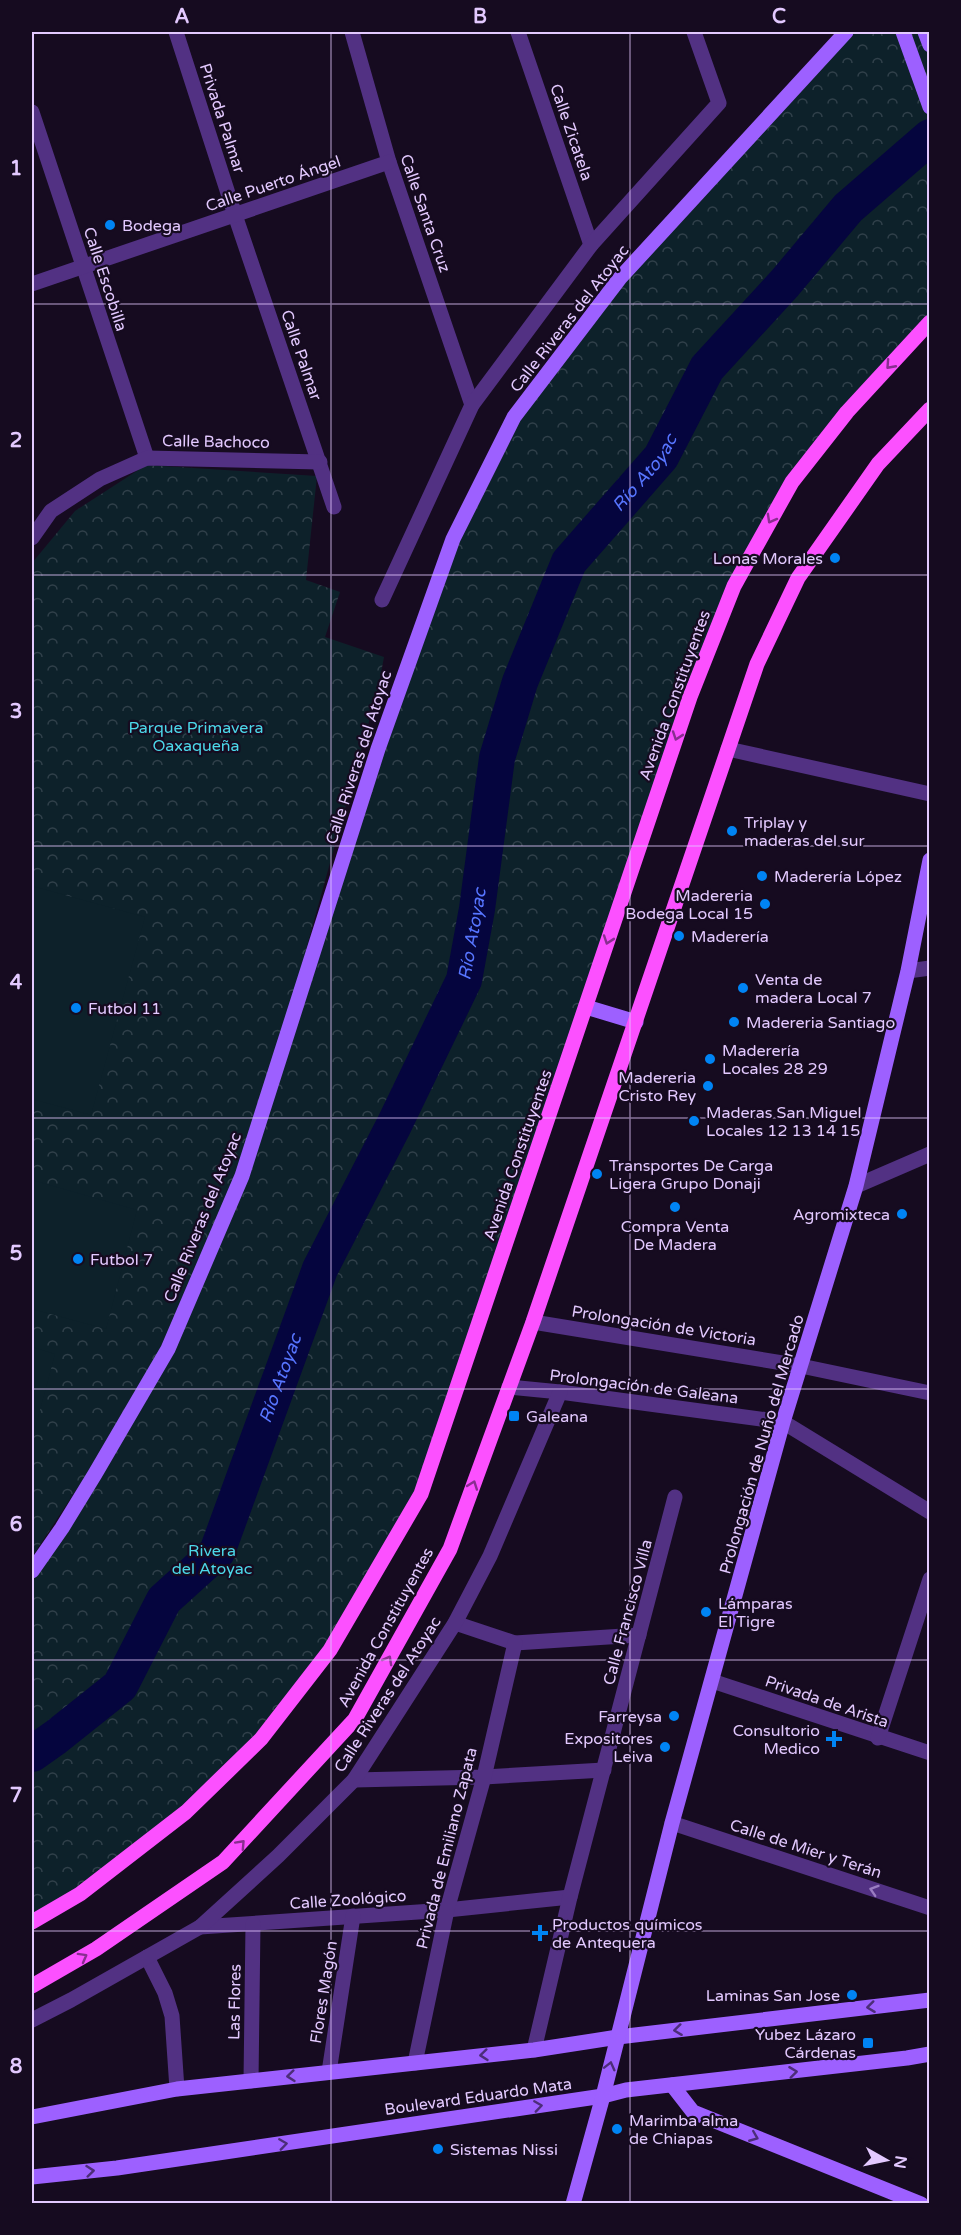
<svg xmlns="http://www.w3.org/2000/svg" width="961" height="2235" font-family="'Varela Round',sans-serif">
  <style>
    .park { fill: url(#park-crowns) }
    .pitch { fill: #0d212a }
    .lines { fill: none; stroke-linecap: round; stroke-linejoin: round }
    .river { stroke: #05053e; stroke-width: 36 }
    .street { stroke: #523183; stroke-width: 15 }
    .secondary { stroke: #9d60ff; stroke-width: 15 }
    .primary { stroke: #fc50ff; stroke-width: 15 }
    .oneway { stroke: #892e90 }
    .oneway2 { stroke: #9a7dc1 }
    .oneway3 { stroke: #4c2d79 }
    .grid { fill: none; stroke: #e3c9ff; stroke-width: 1.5; stroke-opacity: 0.55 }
    .poi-dot { fill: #0084f4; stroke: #160b20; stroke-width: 2 }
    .labels { text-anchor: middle; stroke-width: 4.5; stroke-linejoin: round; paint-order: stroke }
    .street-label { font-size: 16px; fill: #e3c9ff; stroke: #160b20 }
    .poi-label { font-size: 16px; fill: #e3c9ff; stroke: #160b20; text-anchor: start }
    .park-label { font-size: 16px; fill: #4cd8e9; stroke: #160b20 }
    .water-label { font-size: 18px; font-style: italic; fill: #5775ff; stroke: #160b20 }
    .neatline { fill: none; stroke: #e3c9ff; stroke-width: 2 }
    .grid-label { font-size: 20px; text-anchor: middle; font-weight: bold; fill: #e3c9ff }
  </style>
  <defs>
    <pattern id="park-crowns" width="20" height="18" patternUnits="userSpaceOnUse" patternTransform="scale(1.5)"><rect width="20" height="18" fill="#0d212a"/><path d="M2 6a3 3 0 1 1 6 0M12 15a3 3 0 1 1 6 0" fill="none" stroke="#30404a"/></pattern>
  </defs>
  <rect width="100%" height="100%" fill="#160b20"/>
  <path class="park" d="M848 32H929V323L792 482 690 697 421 1494 330 1650 199 1799 32 1922V1569L168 1349 200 1256 159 1351 82 1481 32 1557V563L75 511 146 465 317 476 306 580 340 592 325 637 384 657 378 689 304 957 453 539 514 417 620 278Z"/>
  <g class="pitch">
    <path d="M32 886 145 917 91 1115 32 1099Z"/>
    <path d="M32 1180 137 1210 106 1329 32 1309Z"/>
    <path d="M32 1347 55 1354 32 1440Z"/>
  </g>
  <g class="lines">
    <path class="river" id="s1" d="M32 1754 56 1737 120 1686 164 1600 217 1552 320 1269 394 1125 464 980 477 909 497 758 520 682 569 562 661 457 707 368 785 283 848 208 930 137"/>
    <g class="street">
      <path d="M176 32 235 215 334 507"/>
      <path d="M352 32 389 162 472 405"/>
      <path d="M518 32 591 245"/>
      <path d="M32 112 147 458"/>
      <path d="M32 284 389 162"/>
      <path d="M32 538 51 511 100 479 147 458 320 462"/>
      <path d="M382 600 472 405 591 245 719 103 694 32"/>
      <path d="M728 749 930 794"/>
      <path d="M908 971 930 968"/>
      <path d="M856 1186 930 1154"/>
      <path d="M533 1322 801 1366 930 1393"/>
      <path d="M509 1387 560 1392 783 1422 930 1512"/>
      <path d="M455 1623 515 1643 639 1635"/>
      <path d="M712 1681 930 1753"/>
      <path d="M878 1738 930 1579"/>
      <path d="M354 1780 484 1777 604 1770"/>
      <path d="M672 1823 930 1908"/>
      <path d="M200 1927 447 1910 570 1897"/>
      <path d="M147 1957 165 1993 172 2016 177 2089"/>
      <path d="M32 2020 71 2000 200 1927 278 1856 354 1780 455 1623 490 1556 560 1392"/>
      <path d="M534 2050 570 1897 675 1497"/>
      <path d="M415 2063 447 1910 484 1777 515 1643"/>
      <path d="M329 2072 353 1916"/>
      <path d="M251 2081 253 1924"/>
    </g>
    <g class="secondary">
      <path d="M903 32 930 107"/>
      <path d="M925 32 930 45"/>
      <path d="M586 1007 636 1022"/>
      <path d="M32 1571 62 1528 95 1474 168 1349 242 1176 378 749 453 539 514 417 620 278 846 32"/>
      <path d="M672 2085 693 2112 921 2204"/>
      <path d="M32 2117 177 2089 534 2050 618 2037 930 2000"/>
      <path d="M32 2177 117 2168 603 2096 626 2090 907 2058 930 2054"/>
      <path d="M573 2204 603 2096 672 1823 783 1422 856 1186 908 971 930 860"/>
    </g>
    <g class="primary">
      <path d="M32 1922 80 1894 186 1812 261 1739 330 1650 421 1494 690 697 734 586 792 482 847 412 930 322"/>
      <path d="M32 1986 96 1949 223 1862 355 1719 450 1549 533 1322 757 664 798 578 878 464 930 409"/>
    </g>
  </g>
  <defs><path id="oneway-chevron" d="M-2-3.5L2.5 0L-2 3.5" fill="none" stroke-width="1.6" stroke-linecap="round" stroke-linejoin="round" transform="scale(1.5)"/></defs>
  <g class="oneway">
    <use href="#oneway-chevron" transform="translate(890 365) rotate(132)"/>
    <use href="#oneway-chevron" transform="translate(771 519) rotate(119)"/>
    <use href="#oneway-chevron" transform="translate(677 736) rotate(109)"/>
    <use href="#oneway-chevron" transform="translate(608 940) rotate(109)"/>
    <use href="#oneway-chevron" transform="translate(473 1485) rotate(-70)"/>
    <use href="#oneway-chevron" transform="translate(388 1660) rotate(-61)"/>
    <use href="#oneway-chevron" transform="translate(241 1844) rotate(-47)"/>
    <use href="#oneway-chevron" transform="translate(83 1957) rotate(-29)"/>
  </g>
  <use class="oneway2" href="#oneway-chevron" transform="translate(874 1890) rotate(-162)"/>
  <g class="oneway3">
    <use href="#oneway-chevron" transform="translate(871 2007) rotate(173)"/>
    <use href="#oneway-chevron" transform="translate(678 2030) rotate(173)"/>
    <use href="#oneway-chevron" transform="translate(484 2055) rotate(174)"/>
    <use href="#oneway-chevron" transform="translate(610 2066) rotate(-76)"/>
    <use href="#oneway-chevron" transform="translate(793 2072) rotate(-7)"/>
    <use href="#oneway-chevron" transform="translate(291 2076) rotate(174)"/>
    <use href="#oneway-chevron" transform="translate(538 2106) rotate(-8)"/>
    <use href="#oneway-chevron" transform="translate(754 2137) rotate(22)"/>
    <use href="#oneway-chevron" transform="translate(283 2144) rotate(-8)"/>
    <use href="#oneway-chevron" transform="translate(90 2171) rotate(-6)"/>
  </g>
  <path class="grid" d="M331 32V2204M630 32V2204M32 304H930M32 575H930M32 846H930M32 1118H930M32 1389H930M32 1660H930M32 1931H930"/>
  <g class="poi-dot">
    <circle cx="110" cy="225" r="6"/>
    <circle cx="835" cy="558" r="6"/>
    <circle cx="732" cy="831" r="6"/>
    <circle cx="762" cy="876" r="6"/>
    <circle cx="765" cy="904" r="6"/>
    <circle cx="679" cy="936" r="6"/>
    <circle cx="743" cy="988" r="6"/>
    <circle cx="76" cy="1008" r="6"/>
    <circle cx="734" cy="1022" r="6"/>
    <circle cx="710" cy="1059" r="6"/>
    <circle cx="708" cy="1086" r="6"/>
    <circle cx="694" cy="1121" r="6"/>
    <circle cx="597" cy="1174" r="6"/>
    <circle cx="675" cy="1207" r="6"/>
    <circle cx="902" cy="1214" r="6"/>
    <circle cx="78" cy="1259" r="6"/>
    <rect x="508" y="1410" width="12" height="12" rx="3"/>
    <circle cx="706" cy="1612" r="6"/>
    <circle cx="674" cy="1716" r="6"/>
    <path d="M831 1730h6v6h6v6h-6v6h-6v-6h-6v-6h6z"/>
    <circle cx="665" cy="1747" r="6"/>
    <path d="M537 1924h6v6h6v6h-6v6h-6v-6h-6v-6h6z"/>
    <circle cx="852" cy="1995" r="6"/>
    <rect x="862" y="2037" width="12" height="12" rx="3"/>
    <circle cx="617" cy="2129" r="6"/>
    <circle cx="438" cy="2149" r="6"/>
  </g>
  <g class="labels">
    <g class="street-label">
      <text transform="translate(223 118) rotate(72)" y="6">Privada Palmar</text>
      <text transform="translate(572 132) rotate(71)" y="6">Calle Zicatela</text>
      <text transform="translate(273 183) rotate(-19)" y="6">Calle Puerto Ángel</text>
      <text transform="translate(426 213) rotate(71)" y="6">Calle Santa Cruz</text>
      <text transform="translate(106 279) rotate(72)" y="6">Calle Escobilla</text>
      <text transform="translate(569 318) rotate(-52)" y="6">Calle Riveras del Atoyac</text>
      <text transform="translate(302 355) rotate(71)" y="6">Calle Palmar</text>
      <text transform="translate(216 441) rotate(1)" y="6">Calle Bachoco</text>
      <text transform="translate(674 695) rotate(-70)" y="6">Avenida Constituyentes</text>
      <text transform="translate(358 757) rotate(-72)" y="6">Calle Riveras del Atoyac</text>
      <text transform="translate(517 1155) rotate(-71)" y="6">Avenida Constituyentes</text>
      <text transform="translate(202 1217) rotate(-68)" y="6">Calle Riveras del Atoyac</text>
      <text transform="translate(664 1325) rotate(9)" y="6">Prolongación de Victoria</text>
      <text transform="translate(644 1386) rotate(7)" y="6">Prolongación de Galeana</text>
      <text transform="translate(761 1444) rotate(-74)" y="6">Prolongación de Nuño del Mercado</text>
      <text transform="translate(627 1612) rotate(-75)" y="6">Calle Francisco Villa</text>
      <text transform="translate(385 1627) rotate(-61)" y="6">Avenida Constituyentes</text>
      <text transform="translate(387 1694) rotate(-57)" y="6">Calle Riveras del Atoyac</text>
      <text transform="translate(827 1701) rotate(19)" y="6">Privada de Arista</text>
      <text transform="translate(446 1848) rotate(-76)" y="6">Privada de Emiliano Zapata</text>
      <text transform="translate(806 1848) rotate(18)" y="6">Calle de Mier y Terán</text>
      <text transform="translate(348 1899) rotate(-4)" y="6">Calle Zoológico</text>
      <text transform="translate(323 1992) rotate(-81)" y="6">Flores Magón</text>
      <text transform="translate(234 2002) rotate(-89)" y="6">Las Flores</text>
      <text transform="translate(478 2096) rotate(-8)" y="6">Boulevard Eduardo Mata</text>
    </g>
    <g class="poi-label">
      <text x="122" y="231">Bodega</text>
      <text x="823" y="564" text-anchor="end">Lonas Morales</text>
      <text x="744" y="828">Triplay y<tspan x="744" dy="18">maderas del sur</tspan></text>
      <text x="774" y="882">Maderería López</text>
      <text x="753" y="901" text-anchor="end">Madereria<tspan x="753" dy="18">Bodega Local 15</tspan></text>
      <text x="691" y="942">Maderería</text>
      <text x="755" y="985">Venta de<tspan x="755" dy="18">madera Local 7</tspan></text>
      <text x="88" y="1014">Futbol 11</text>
      <text x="746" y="1028">Madereria Santiago</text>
      <text x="722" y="1056">Maderería<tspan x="722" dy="18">Locales 28 29</tspan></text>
      <text x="696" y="1083" text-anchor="end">Madereria<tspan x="696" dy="18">Cristo Rey</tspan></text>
      <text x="706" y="1118">Maderas San Miguel<tspan x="706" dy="18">Locales 12 13 14 15</tspan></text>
      <text x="609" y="1171">Transportes De Carga<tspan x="609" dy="18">Ligera Grupo Donaji</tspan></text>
      <text x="890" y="1220" text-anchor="end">Agromixteca</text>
      <text x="675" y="1232" text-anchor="middle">Compra Venta<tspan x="675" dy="18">De Madera</tspan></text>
      <text x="90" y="1265">Futbol 7</text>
      <text x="526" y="1422">Galeana</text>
      <text x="718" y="1609">Lámparas<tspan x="718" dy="18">El Tigre</tspan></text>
      <text x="662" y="1722" text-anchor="end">Farreysa</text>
      <text x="820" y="1736" text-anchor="end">Consultorio<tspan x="820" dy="18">Medico</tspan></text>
      <text x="653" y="1744" text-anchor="end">Expositores<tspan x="653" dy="18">Leiva</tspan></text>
      <text x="552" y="1930">Productos químicos<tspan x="552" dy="18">de Antequera</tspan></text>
      <text x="840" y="2001" text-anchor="end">Laminas San Jose</text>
      <text x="856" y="2040" text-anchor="end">Yubez Lázaro<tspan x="856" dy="18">Cárdenas</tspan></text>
      <text x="629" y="2126">Marimba alma<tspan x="629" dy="18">de Chiapas</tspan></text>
      <text x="450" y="2155">Sistemas Nissi</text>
    </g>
    <g class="park-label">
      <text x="196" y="733">Parque Primavera<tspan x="196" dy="18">Oaxaqueña</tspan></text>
      <text x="212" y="1556">Rivera<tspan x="212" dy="18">del Atoyac</tspan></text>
    </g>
    <g class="water-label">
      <text dy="6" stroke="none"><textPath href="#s1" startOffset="1454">Río Atoyac</textPath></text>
      <text dy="6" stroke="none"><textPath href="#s1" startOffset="950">Río Atoyac</textPath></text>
      <text dy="6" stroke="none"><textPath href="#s1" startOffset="464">Río Atoyac</textPath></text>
    </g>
  </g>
  <rect width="961" height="2235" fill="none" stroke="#160b20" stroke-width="66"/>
  <g transform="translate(886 2160) rotate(99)" stroke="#160b20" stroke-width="4.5" paint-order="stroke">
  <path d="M0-4.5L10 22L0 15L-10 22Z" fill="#e3c9ff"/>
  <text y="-9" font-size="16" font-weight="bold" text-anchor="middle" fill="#e3c9ff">N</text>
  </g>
  <rect x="33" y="33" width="895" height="2169" class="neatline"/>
  <g class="grid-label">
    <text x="182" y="23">A</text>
    <text x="480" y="23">B</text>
    <text x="779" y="23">C</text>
    <text x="16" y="175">1</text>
    <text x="16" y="447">2</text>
    <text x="16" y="718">3</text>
    <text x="16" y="989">4</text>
    <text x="16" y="1260">5</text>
    <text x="16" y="1531">6</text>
    <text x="16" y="1802">7</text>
    <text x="16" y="2073">8</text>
  </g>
</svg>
